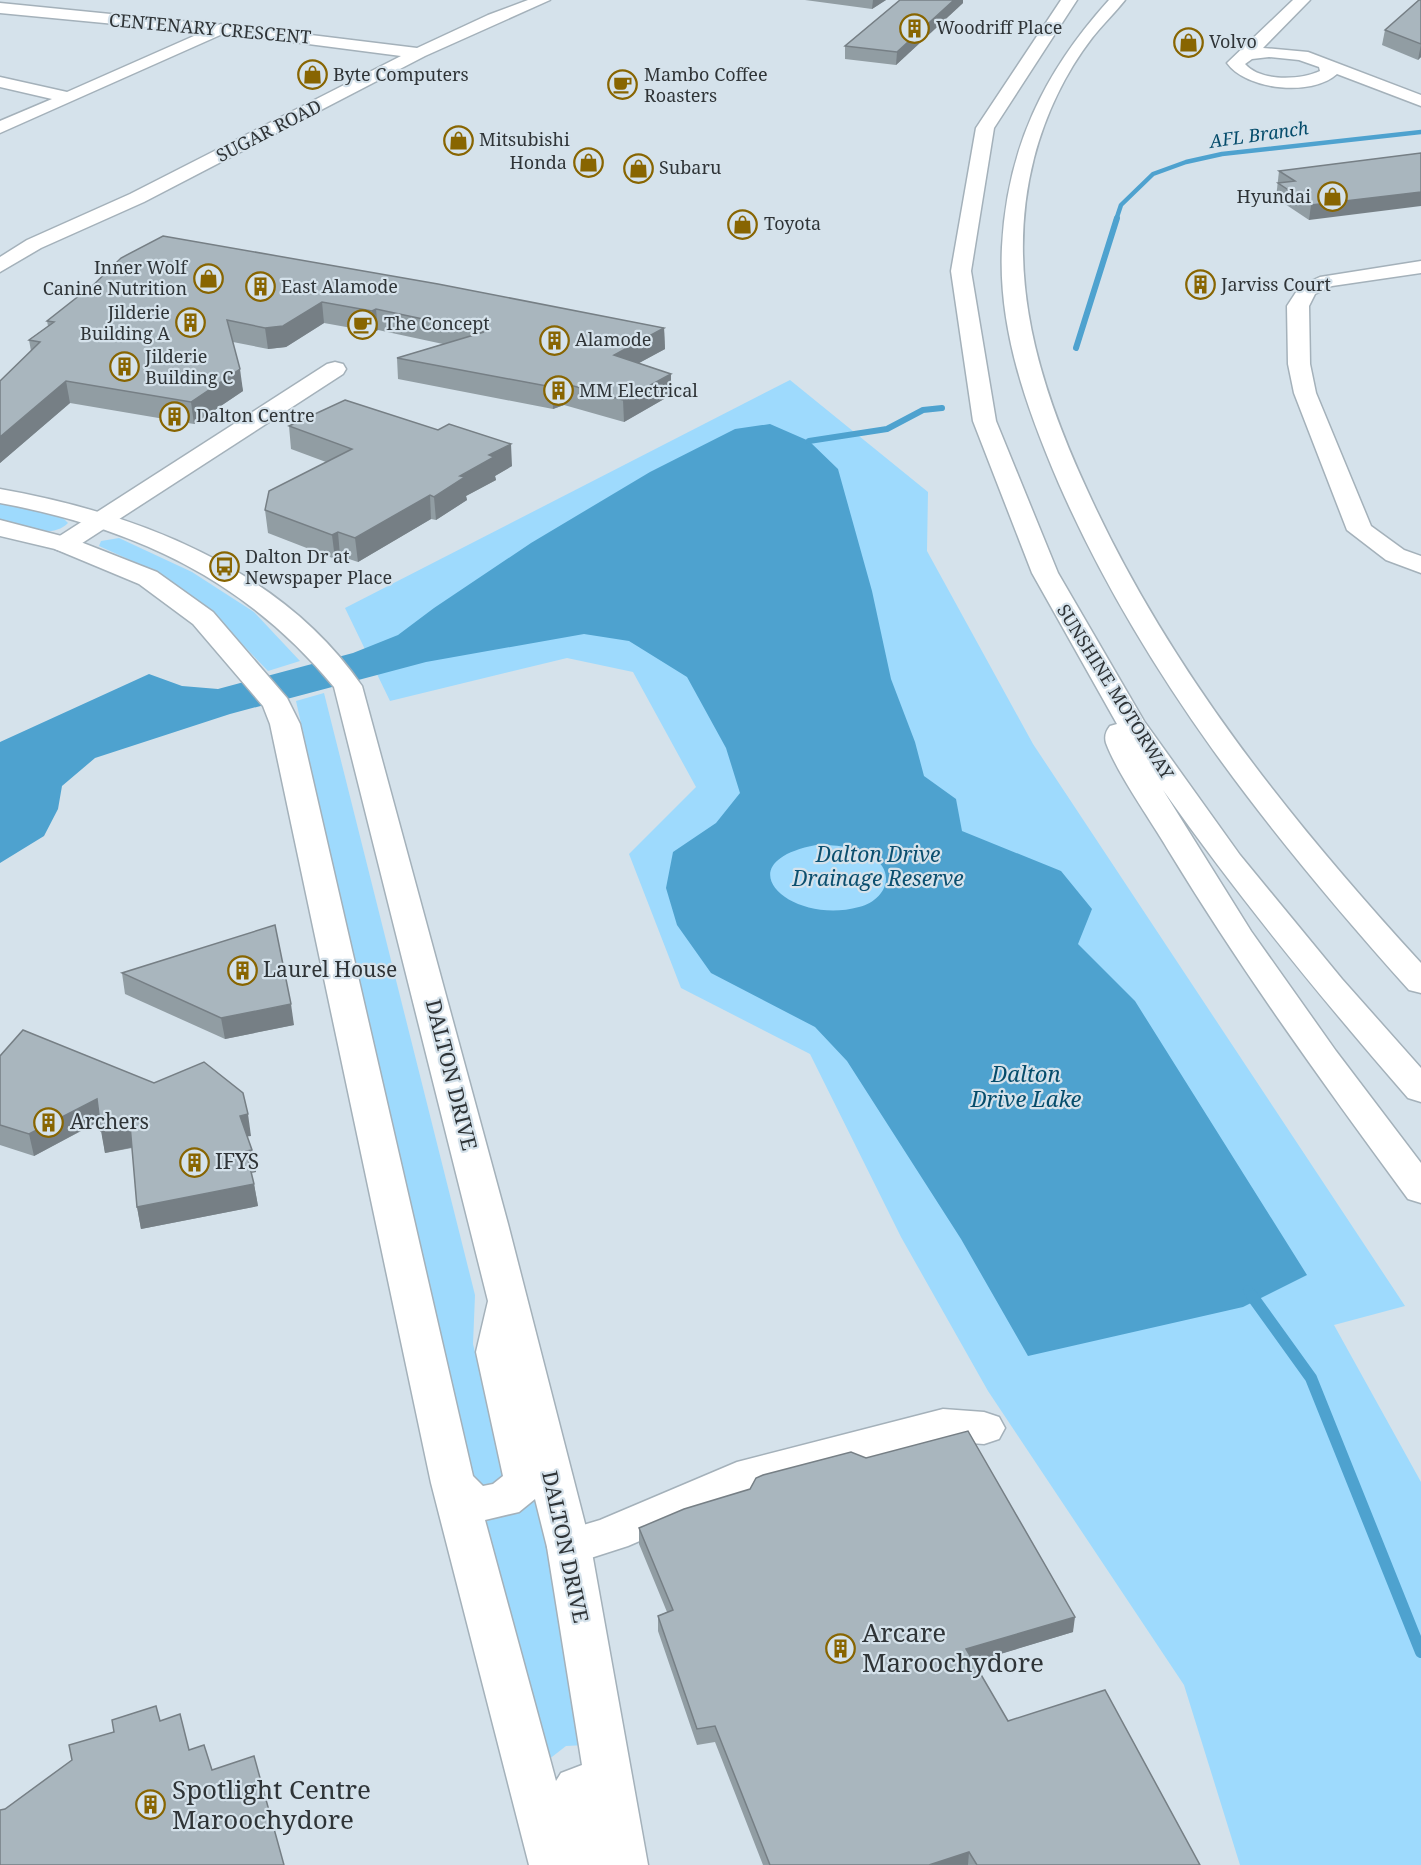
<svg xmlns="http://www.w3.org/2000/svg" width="1421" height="1865" font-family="'Noto Serif',serif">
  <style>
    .green { fill: #9edafd }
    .water { fill: #4ea2cf; fill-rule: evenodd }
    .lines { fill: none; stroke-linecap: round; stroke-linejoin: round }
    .stream-far3 { stroke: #4ea2cf; stroke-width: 4.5 }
    .stream-far2 { stroke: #4ea2cf; stroke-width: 6 }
    .stream-far1 { stroke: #4ea2cf; stroke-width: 10 }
    .stream { stroke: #4ea2cf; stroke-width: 12 }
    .street-casing { stroke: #a4b1ba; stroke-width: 3 }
    .secondary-casing { stroke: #a4b1ba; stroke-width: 3 }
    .highway-casing { stroke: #a4b1ba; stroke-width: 3 }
    .street { fill: #fff; fill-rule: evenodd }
    .secondary { fill: #fff; fill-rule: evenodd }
    .highway { fill: #fff; fill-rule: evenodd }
    .wall { fill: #919da3 }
    .shaded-wall { fill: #767f85 }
    .building { fill: #a9b6be; stroke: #767f85; stroke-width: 1.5 }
    .labels { text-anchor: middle; stroke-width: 4.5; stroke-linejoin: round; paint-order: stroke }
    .far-poi-label { font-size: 18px; fill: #2f3437; stroke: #d5e2eb; text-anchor: start }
    .far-street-label { font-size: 18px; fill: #2f3437; stroke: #d5e2eb }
    .far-water-label { font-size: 18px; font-style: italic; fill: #054c6b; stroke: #d5e2eb }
    .park-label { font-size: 21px; font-style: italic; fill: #0b4f6f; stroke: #d5e2eb }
    .poi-label { font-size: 21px; fill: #2f3437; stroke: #d5e2eb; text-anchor: start }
    .street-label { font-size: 21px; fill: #2f3437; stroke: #d5e2eb }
    .water-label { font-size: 22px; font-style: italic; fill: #054c6b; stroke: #d5e2eb }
    .near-poi-label { font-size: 26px; fill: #2f3437; stroke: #d5e2eb; text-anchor: start }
  </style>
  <rect width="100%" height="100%" fill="#d5e2eb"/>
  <g class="green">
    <path d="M790 380 928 492 927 551 1033 744 1405 1306 1334 1325 1421 1482V1865H1240L1184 1685 988 1391 901 1237 810 1054 681 988 629 854 696 787 633 672 567 658 390 701 345 608Z"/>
    <path d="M0 502 60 515 68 523C51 540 21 527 0 522Z"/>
    <path d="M119 538 192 572 254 612 300 661 268 671 214 615 161 574 99 546 101 541Z"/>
    <path d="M324 693 475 1295 473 1344 504 1474 496 1487 480 1488 470 1478 296 701Z"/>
    <path d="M538 1488 585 1745 566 1746 548 1760 481 1515Z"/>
  </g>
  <path class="water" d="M770 424 809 441 838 469 872 591 891 679 915 742 924 776 956 799 962 831 1061 871 1092 909 1078 944 1135 1001 1307 1275 1243 1307 1028 1356 961 1239 847 1061 815 1027 711 973 677 925 666 888 673 852 716 823 740 793 726 748 687 677 629 641 584 634 426 662 230 714 95 758 62 786 58 809 44 836 0 863V742L149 674 182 686 218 689 353 653 398 635 434 608 531 543 650 472 735 429ZM816 845C835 845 854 846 870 855 898 872 886 900 859 907 791 926 722 863 816 845Z"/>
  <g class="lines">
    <path class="stream-far3" d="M1116 220 1121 205 1153 174 1186 162 1222 154 1421 132"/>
    <g class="stream-far2">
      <path d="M1076 348 1117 218"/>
      <path d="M809 441 887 429 923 410 942 408"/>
    </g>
    <path class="stream-far1" d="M1248 1290 1254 1298"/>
    <path class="stream" d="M1252 1296 1311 1378 1421 1652"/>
    <defs>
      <g id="street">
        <path d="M221 24 229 29 227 32 0 133V121L52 99 0 87V77L67 92Z"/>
        <path d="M1421 261V273L1332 286 1315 294 1309 306 1310 364 1316 393 1371 526 1404 550 1421 556V573L1386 560 1347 530 1294 393 1288 364 1287 306 1300 286 1320 277Z"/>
        <path d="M335 362 343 364 346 369 343 374 73 549 64 552 55 549 51 544 55 539 327 364Z"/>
        <path d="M943 1409 984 1412 999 1417 1005 1428 999 1439 984 1444 943 1441 762 1488 628 1546 569 1565 553 1560 547 1547 553 1534 600 1520 737 1462Z"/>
      </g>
      <g id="secondary">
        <path d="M528 0H550L425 56 144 202 41 248 0 272V257L27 240 130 194 401 56 262 38 0 13V3L262 29 417 48 488 15Z"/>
        <path d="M1293 0H1310L1263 48 1308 52 1421 95V106L1337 74C1312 97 1246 90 1227 63ZM1269 57 1299 60 1319 67 1320 71C1300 80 1261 82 1245 64L1252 59Z"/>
        <path d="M0 489C136 513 281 568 362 686L508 1224 591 1547 648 1865H529L431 1483 270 724 263 706 193 624 139 584 55 549 0 536V520L73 539 157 572 213 612 287 698 300 724 473 1476 483 1486 493 1484 503 1476 476 1352 488 1301 334 687C246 580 135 528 0 503ZM535 1499 547 1547 582 1765 561 1773 556 1781 485 1520 519 1512Z"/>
      </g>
      <g id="highway">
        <path d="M1061 0H1077L994 128 971 271 996 421 1058 573 1144 721 1240 855 1342 979 1421 1068V1102L1408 1098C1322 999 1239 898 1163 790L1251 931 1336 1051 1421 1163V1203L1408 1199C1325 1086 1243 973 1170 853 1152 822 1118 775 1106 743 1104 736 1106 731 1110 726L1117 724 1032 573 973 421 951 271 976 128Z"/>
        <path d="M1109 0H1125C1115 13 1102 25 1092 38 1065 73 1045 116 1034 158 1004 275 1039 386 1088 492 1169 669 1290 820 1421 963V993L1409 990C1271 836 1143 675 1059 484 1027 409 998 330 1002 247 1007 148 1044 72 1109 0Z"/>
      </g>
    </defs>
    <use href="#street" class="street-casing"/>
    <use href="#secondary" class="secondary-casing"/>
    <use href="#highway" class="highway-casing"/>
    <use href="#street" class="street"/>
    <use href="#secondary" class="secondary"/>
    <use href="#highway" class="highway"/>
  </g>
  <g class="wall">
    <path d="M805 0H886L872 9Z"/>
    <path d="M900 0H963V3L896 65 845 59V46Z"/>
    <path d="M1421 0V57L1418 60 1382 45 1385 30Z"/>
    <path d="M1421 153 1309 220 1276 198 1279 171Z"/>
    <path d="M121 258 664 328 665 349 639 363 671 374V395L624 422 564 405 553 409 398 379 397 358 443 344 378 330 374 332 324 323 286 347 268 349 233 342 243 391 194 424 70 403 0 463V381L31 351 29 340 48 326 47 321 83 295Z"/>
    <path d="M289 426 512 466 495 476 496 480 466 496 467 500 436 520 431 519 358 562 340 556 335 559 268 533 265 510 326 462 291 449Z"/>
    <path d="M122 973 294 1025 225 1039 125 994Z"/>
    <path d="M0 1056 251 1136H247L256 1172 251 1173 254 1184 258 1206 141 1229 137 1207 132 1148 105 1153 100 1121 34 1156 0 1145Z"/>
    <path d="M639 1528 1073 1632 973 1662 1008 1721 1200 1865H763L715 1742 697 1745 658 1631V1616L667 1612 639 1544Z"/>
  </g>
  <g class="shaded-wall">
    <path d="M873 0H886L872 9Z"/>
    <path d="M954 0H963V3L896 65 897 52Z"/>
    <path d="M1421 44V57L1418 60Z"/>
    <path d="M1421 188V206L1309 220 1311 205Z"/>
    <path d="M322 302 324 323 286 347 268 349 265 328Z"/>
    <path d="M376 309 378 330 374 332 372 311Z"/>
    <path d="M664 328 665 349 615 376 614 355Z"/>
    <path d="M240 369 243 391 194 424 191 402Z"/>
    <path d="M671 374V395L624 422 623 400Z"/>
    <path d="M66 381 70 403 0 463V437Z"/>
    <path d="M563 383 564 405 553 409 552 387Z"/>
    <path d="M511 444 512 466 495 476 496 480 466 496 467 500 436 520 434 497 460 476 489 455Z"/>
    <path d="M430 495 431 519 358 562 355 538Z"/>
    <path d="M338 532 340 556 335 559 332 535Z"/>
    <path d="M291 1004 294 1025 225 1039 221 1018Z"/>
    <path d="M97 1099 101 1120 34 1156 29 1134Z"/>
    <path d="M248 1114 251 1136 243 1137 240 1116Z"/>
    <path d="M130 1125 134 1147 105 1153 101 1131Z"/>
    <path d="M252 1150 256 1172 249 1173 246 1151Z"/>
    <path d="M254 1184 258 1206 141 1229 137 1207Z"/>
    <path d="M1075 1617 1073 1632 964 1665 966 1649Z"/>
    <path d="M969 1852 968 1865H929Z"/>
  </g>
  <g class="building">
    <path d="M900 0H954L897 52 845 46Z"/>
    <path d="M1419 0H1421V44L1385 30Z"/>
    <path d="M1421 153V192L1311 205 1278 183 1295 181 1279 171Z"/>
    <path d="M163 236 438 284 664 328 614 355 671 374 623 400 563 383 552 387 397 358 484 332 376 309 372 311 322 302 283 326 265 328 227 320 240 369 191 402 66 381 0 437V381L40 342 29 340 54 322 47 321 80 295H83L121 258Z"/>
    <path d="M345 400 438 430 449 424 511 444 489 455 494 457 460 476 465 477 434 497 430 495 355 538 338 532 332 535 265 510 269 491 352 449 289 426Z"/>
    <path d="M275 925 291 1004 221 1018 122 973Z"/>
    <path d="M23 1030 154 1083 204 1062 243 1093 248 1114 240 1116 252 1150 246 1151 254 1184 137 1207 130 1125 101 1131 97 1099 29 1134 0 1125V1056Z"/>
    <path d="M968 1431 1075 1617 966 1649 1008 1721 1105 1690 1200 1865H977L969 1852 929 1865H770L715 1726 697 1729 658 1616 673 1610 639 1528 684 1509 750 1489 756 1478 763 1475 851 1452 866 1458Z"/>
    <path d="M156 1706 160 1721 180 1714 189 1750 204 1745 212 1770 254 1756 284 1865H0V1810L5 1809 72 1760 69 1745 114 1732 112 1720Z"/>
  </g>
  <defs>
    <symbol id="building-ring" viewBox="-11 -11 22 22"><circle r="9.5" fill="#d5e2eb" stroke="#886501" stroke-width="1.5"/><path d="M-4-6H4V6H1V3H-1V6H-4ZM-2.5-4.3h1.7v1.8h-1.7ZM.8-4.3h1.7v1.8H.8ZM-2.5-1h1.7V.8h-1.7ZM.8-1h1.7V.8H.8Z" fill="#886501"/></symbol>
    <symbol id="shop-ring" viewBox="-11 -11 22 22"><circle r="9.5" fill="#d5e2eb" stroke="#886501" stroke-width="1.5"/><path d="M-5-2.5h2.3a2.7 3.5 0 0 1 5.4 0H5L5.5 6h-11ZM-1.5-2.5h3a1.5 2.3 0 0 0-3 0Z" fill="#886501"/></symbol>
    <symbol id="cafe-ring" viewBox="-11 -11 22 22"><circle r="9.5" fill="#d5e2eb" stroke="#886501" stroke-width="1.5"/><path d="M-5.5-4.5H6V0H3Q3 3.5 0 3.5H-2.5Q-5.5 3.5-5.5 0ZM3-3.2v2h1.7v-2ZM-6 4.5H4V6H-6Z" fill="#886501"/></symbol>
    <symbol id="bus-ring" viewBox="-11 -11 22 22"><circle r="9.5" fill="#d5e2eb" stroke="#886501" stroke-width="1.5"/><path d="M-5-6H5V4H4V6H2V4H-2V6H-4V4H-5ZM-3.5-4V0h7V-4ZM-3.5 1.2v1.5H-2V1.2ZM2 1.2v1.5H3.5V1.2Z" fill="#886501"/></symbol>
  </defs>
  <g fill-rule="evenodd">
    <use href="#building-ring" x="898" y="12" width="33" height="33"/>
    <use href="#shop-ring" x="1172" y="26" width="33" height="33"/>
    <use href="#shop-ring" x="296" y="58" width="33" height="33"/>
    <use href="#cafe-ring" x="606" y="68" width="33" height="33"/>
    <use href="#shop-ring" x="442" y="124" width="33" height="33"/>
    <use href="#shop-ring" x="572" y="146" width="33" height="33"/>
    <use href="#shop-ring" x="622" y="152" width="33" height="33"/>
    <use href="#shop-ring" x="1316" y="180" width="33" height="33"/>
    <use href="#shop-ring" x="726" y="208" width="33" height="33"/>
    <use href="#shop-ring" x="192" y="262" width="33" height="33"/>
    <use href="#building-ring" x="1184" y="268" width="33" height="33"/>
    <use href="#building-ring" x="244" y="270" width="33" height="33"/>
    <use href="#building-ring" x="174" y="306" width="33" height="33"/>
    <use href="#cafe-ring" x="346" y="308" width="33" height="33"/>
    <use href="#building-ring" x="538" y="324" width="33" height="33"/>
    <use href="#building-ring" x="108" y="350" width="33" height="33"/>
    <use href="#building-ring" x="542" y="374" width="33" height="33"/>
    <use href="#building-ring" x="158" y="400" width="33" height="33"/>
    <use href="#bus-ring" x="208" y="550" width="33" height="33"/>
    <use href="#building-ring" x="226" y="954" width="33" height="33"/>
    <use href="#building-ring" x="32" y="1106" width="33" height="33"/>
    <use href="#building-ring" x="178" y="1146" width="33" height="33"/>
    <use href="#building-ring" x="824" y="1632" width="33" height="33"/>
    <use href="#building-ring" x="134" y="1788" width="33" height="33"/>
  </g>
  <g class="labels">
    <g class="far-poi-label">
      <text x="936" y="34">Woodriff Place</text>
      <text x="1209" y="48">Volvo</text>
      <text x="333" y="81">Byte Computers</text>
      <text x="644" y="81">Mambo Coffee<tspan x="644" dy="21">Roasters</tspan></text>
      <text x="479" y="146">Mitsubishi</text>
      <text x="567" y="169" text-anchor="end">Honda</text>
      <text x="659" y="174">Subaru</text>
      <text x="1311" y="203" text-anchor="end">Hyundai</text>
      <text x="764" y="230">Toyota</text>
      <text x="187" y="274" text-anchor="end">Inner Wolf<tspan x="187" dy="21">Canine Nutrition</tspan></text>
      <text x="1221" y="291">Jarviss Court</text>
      <text x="281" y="293">East Alamode</text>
      <text x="170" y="319" text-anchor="end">Jilderie<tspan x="170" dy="21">Building A</tspan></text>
      <text x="384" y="330">The Concept</text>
      <text x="575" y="346">Alamode</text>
      <text x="145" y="363">Jilderie<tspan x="145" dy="21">Building C</tspan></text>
      <text x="579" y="397">MM Electrical</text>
      <text x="196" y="422">Dalton Centre</text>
      <text x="245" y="563">Dalton Dr at<tspan x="245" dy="21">Newspaper Place</tspan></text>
    </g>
    <g class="far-street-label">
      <text transform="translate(210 29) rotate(5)" y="6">CENTENARY CRESCENT</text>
      <text transform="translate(269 131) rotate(-27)" y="6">SUGAR ROAD</text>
      <text transform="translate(1115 692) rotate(58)" y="6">SUNSHINE MOTORWAY</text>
    </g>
    <g class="far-water-label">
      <text transform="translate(1259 135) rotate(-8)" y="6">AFL Branch</text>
    </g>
    <g class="park-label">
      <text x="878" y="862">Dalton Drive<tspan x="878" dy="24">Drainage Reserve</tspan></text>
    </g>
    <g class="poi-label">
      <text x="263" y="977">Laurel House</text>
      <text x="70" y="1129">Archers</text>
      <text x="215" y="1169">IFYS</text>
    </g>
    <g class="street-label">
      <text transform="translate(451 1075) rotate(76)" y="7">DALTON DRIVE</text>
      <text transform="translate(565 1547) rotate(78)" y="7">DALTON DRIVE</text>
    </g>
    <g class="water-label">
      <text x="1026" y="1082">Dalton<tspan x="1026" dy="25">Drive Lake</tspan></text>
    </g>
    <g class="near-poi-label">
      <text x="862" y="1642">Arcare<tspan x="862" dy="30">Maroochydore</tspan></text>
      <text x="172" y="1799">Spotlight Centre<tspan x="172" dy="30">Maroochydore</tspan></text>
    </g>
  </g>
</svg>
